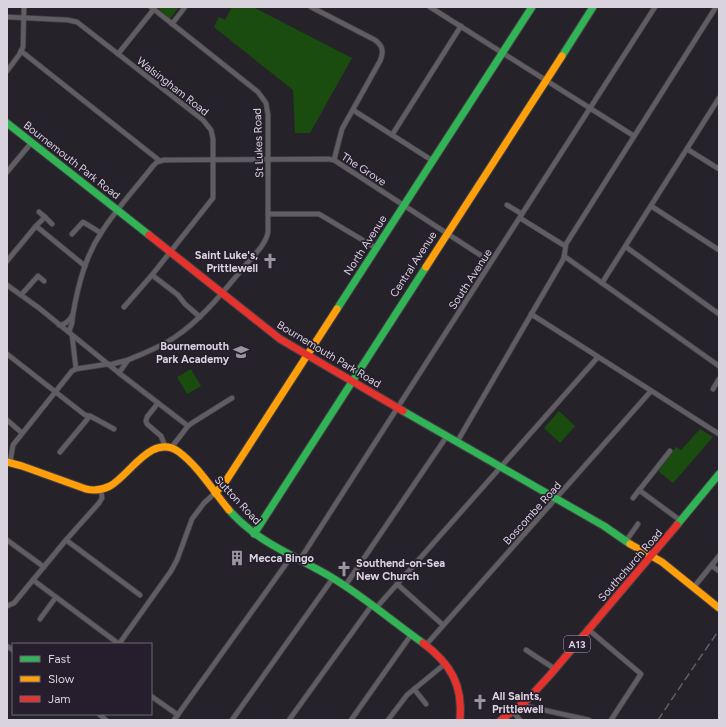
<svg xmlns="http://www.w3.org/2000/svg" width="726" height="727" font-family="Figtree,sans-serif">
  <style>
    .green { fill: #194c0e }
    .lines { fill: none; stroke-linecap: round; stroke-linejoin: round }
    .street-casing { stroke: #434046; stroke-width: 6 }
    .fast-casing { stroke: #434046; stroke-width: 9 }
    .slow-casing { stroke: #434046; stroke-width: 9 }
    .jam-casing { stroke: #434046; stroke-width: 9 }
    .street { stroke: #615e63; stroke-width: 4.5 }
    .fast { stroke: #30b455; stroke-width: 7 }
    .slow { stroke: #ff9f0a; stroke-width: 7 }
    .jam { stroke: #e5322d; stroke-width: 7 }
    .rail { stroke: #625e64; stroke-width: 1.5; stroke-dasharray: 8 4; stroke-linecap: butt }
    .labels { text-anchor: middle; stroke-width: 3.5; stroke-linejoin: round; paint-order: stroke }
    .shield { fill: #271e2d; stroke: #a49da8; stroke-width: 1 }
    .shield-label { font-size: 10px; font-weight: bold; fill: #d9d3dd }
    .street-label { font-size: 11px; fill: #d9d3dd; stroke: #271e2d }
    .poi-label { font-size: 11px; font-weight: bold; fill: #d9d3dd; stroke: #271e2d; text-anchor: start }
  </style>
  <rect width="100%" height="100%" fill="#26222a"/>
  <g class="green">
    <path d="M157 7H179L170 19Z"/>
    <path d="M232 7H253L352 58 310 133H295L293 90 214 27 219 17 225 20Z"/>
    <path d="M191 369 201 386 187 394 177 377Z"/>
    <path d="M559 411 575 426 560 443 544 428Z"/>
    <path d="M700 429 713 437 673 483 658 471 676 447 681 450Z"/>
  </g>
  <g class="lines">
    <defs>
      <g id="street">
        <path d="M311 7 375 40C383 46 384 52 380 61L342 129 334 160"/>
        <path d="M430 7 634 136"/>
        <path d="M7 17 68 20 77 22 203 120 211 130 213 139V198L152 275 124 307"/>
        <path d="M172 24 185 7"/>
        <path d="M21 51 160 161"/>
        <path d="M118 54 154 9"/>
        <path d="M7 71 19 55 23 47 24 7"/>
        <path d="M353 110 433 161"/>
        <path d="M392 135 461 26"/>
        <path d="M687 149 719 169"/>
        <path d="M7 172 32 142"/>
        <path d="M507 205 522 214"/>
        <path d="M651 206 719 250"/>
        <path d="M39 212 45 217"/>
        <path d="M268 214H319L376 248"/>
        <path d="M520 218 565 246"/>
        <path d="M36 226 45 217 52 224"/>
        <path d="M72 234 83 222 101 233"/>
        <path d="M626 247 719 314"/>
        <path d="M564 256 719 366"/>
        <path d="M7 261 36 226 85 266"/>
        <path d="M152 275 178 295 185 304 200 317"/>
        <path d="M602 283 719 98"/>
        <path d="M7 285 39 308 119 373 188 426 171 448"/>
        <path d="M21 295 38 276 44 281"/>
        <path d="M73 314C78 286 85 257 101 233 116 209 136 188 153 166L157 162 164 160 328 159 334 160 491 262"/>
        <path d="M531 314 719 434"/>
        <path d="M59 325C66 325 70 320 73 314L72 323 69 332"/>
        <path d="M7 354 85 415 90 416 60 452"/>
        <path d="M128 360C144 353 161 347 175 337 202 319 223 292 244 267 252 257 266 245 268 232V115L266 103 258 92 151 7"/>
        <path d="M109 365 128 360 119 373"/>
        <path d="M76 369 108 364"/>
        <path d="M713 389 719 379"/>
        <path d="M158 403 147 417 146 421 147 424 161 436 166 448"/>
        <path d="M90 416 92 417 114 429"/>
        <path d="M7 420 22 433"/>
        <path d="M188 426 192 423 232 398"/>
        <path d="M457 442 564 258 566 244 716 7"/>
        <path d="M10 463 13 445 72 371 76 369 72 335"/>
        <path d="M639 490 681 521"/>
        <path d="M633 498 670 451"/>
        <path d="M7 540 44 567"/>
        <path d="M66 540 140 595"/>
        <path d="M626 541 638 524"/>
        <path d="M299 561 655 7"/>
        <path d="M712 566 719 571"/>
        <path d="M33 580 119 644"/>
        <path d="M397 584 443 625"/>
        <path d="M345 586 447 436"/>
        <path d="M694 587 719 556"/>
        <path d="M7 606 14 603 66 540 99 503 102 498 101 490"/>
        <path d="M376 608 598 357"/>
        <path d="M40 619 56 597"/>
        <path d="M589 630 641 674 611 720"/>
        <path d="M119 644 171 571 177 560 192 519 204 503 215 493"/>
        <path d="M7 646 13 650"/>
        <path d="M425 646 651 391"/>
        <path d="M526 650 555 669"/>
        <path d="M414 689 426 704"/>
        <path d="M151 696 178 715"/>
        <path d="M521 705 589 720"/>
        <path d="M513 712 520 720"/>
        <path d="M99 714 106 720"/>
        <path d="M174 720 291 557"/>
        <path d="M232 720 333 578"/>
        <path d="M289 720 372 605"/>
        <path d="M351 720 411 635"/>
        <path d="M388 720 407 695 446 663"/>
      </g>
      <g id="fast">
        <path d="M562 56 593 7"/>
        <path d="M7 123 149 235"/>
        <path d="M337 309 532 7"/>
        <path d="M403 411 604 526 630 544"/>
        <path d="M229 510C258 543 294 555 331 577 363 596 392 621 423 643"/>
        <path d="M677 525 719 474"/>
        <path d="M254 534 426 267"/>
      </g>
      <g id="slow">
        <path d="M426 267 562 56"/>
        <path d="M7 462 22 466 86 489C94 491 102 490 110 486 129 476 152 432 179 452 199 467 213 491 229 510"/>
        <path d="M215 493 224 484 337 309"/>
        <path d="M630 544 662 562 719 608"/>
      </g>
      <g id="jam">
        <path d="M149 235 280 339 403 411"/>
        <path d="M423 643C451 664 463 685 460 720"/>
        <path d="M501 720 527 700 550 675 677 525"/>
      </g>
    </defs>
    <use href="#street" class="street-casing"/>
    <use href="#fast" class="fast-casing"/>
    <use href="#slow" class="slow-casing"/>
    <use href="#jam" class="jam-casing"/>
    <use href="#street" class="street"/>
    <use href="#fast" class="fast"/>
    <use href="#slow" class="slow"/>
    <use href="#jam" class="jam"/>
    <path class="rail" d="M658 720 682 684 719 630"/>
  </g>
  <defs>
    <symbol id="church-bare" viewBox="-9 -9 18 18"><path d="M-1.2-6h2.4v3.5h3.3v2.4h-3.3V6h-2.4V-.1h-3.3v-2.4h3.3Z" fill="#9a959e" stroke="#271e2d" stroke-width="2.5" paint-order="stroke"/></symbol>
    <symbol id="school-bare" viewBox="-9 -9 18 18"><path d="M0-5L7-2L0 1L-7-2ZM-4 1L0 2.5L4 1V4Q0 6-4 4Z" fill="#9a959e" stroke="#271e2d" stroke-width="2.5" paint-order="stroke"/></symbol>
    <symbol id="building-bare" viewBox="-9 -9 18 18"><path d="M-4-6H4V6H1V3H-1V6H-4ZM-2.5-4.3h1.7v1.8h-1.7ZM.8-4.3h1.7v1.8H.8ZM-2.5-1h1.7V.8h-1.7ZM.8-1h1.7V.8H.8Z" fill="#9a959e" stroke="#271e2d" stroke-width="2.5" paint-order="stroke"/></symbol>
  </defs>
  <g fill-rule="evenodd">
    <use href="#church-bare" x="259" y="250" width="22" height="22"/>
    <use href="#school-bare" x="230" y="341" width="22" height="22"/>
    <use href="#building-bare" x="226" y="547" width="22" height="22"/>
    <use href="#church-bare" x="333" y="558" width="22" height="22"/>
    <use href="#church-bare" x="469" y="691" width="22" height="22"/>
  </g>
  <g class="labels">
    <rect class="shield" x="564" y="636" width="26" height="16" rx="3"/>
    <g class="shield-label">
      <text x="577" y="648">A13</text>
    </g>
    <g class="street-label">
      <text transform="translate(173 86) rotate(38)" y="4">Walsingham Road</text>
      <text transform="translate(258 143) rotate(-92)" y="4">St Lukes Road</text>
      <text transform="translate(72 160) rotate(38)" y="4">Bournemouth Park Road</text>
      <text transform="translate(364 169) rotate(33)" y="4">The Grove</text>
      <text transform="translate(365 245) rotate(-57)" y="4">North Avenue</text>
      <text transform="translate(413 264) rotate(-57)" y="4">Central Avenue</text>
      <text transform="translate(470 279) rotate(-57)" y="4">South Avenue</text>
      <text transform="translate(329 354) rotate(31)" y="4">Bournemouth Park Road</text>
      <text transform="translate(238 500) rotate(47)" y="4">Sutton Road</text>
      <text transform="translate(532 513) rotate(-48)" y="4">Boscombe Road</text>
      <text transform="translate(630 565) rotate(-49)" y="4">Southchurch Road</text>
    </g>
    <g class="poi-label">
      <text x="258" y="259" text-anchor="end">Saint Luke's,<tspan x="258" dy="13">Prittlewell</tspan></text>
      <text x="229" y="350" text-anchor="end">Bournemouth<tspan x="229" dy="13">Park Academy</tspan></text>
      <text x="249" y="562">Mecca Bingo</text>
      <text x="356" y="567">Southend-on-Sea<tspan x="356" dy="13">New Church</tspan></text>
      <text x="492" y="700">All Saints,<tspan x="492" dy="13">Prittlewell</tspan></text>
    </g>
  </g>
  <rect width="726" height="727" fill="none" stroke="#d9d3dd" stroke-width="16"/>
  <rect x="12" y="643" width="140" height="72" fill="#271e2d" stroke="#6e6673"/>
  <rect x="20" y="656" width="20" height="6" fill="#30b455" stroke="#6e6673"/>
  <text x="48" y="663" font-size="12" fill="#d9d3dd">Fast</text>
  <rect x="20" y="676" width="20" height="6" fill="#ff9f0a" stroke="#6e6673"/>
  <text x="48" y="683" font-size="12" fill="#d9d3dd">Slow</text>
  <rect x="20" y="696" width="20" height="6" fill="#e5322d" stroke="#6e6673"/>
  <text x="48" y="703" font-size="12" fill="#d9d3dd">Jam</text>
</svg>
